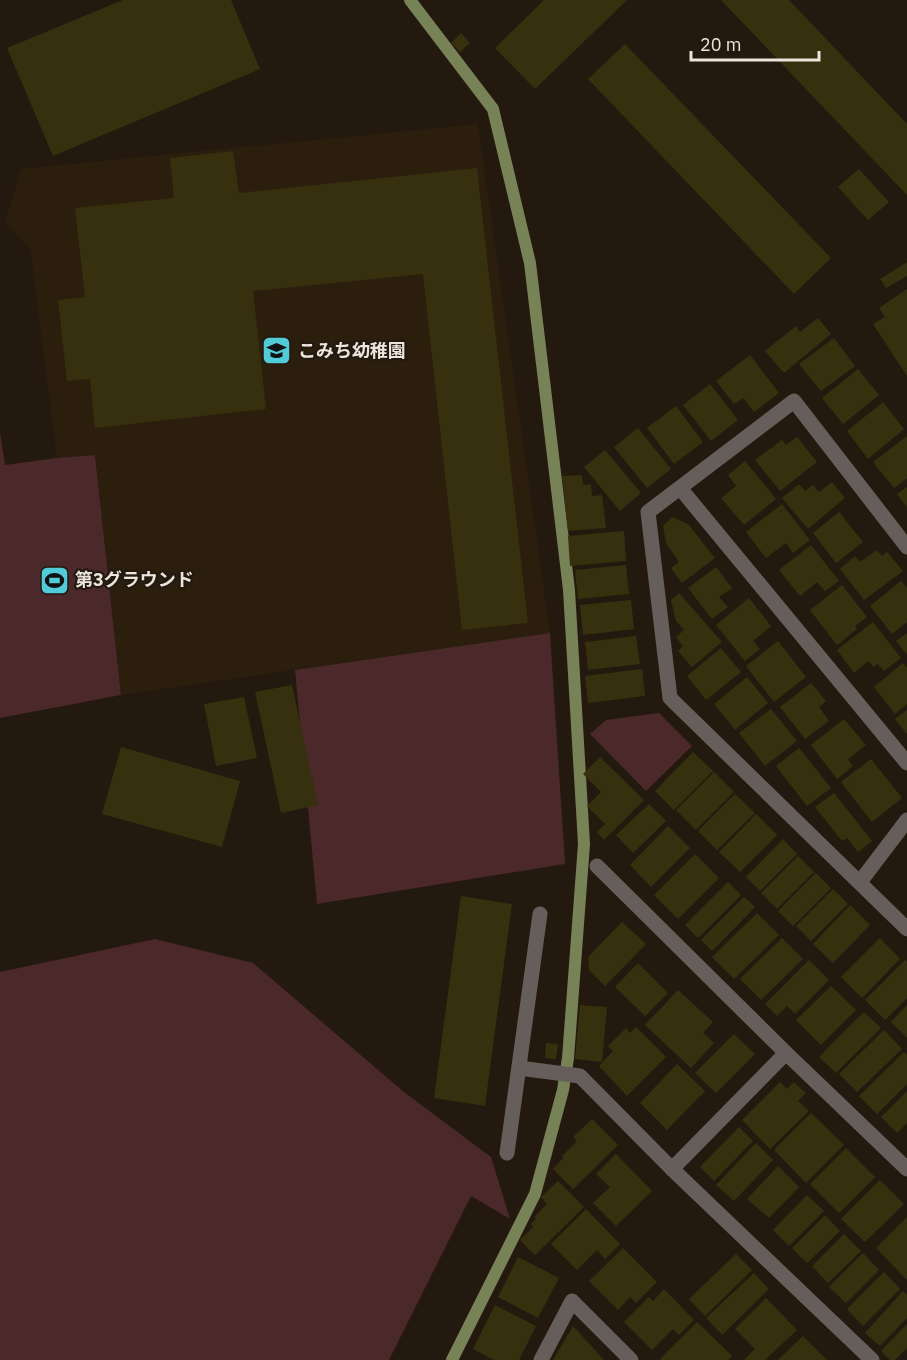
<svg xmlns="http://www.w3.org/2000/svg" width="907" height="1360" font-family="'IBM Plex Sans','Noto Sans JP',sans-serif">
  <style>
    .built { fill: #2b1e0d }
    .green { fill: #4b2829 }
    .lines { fill: none; stroke-linecap: round; stroke-linejoin: round }
    .stream { stroke: #778257; stroke-width: 12 }
    .building { fill: #37300e }
    .minor { stroke: #665e5b; stroke-width: 15 }
    .labels { text-anchor: middle; stroke-width: 4.5; stroke-linejoin: round; paint-order: stroke }
    .poi-label { font-size: 18px; font-weight: bold; fill: #ece5de; stroke: #23190e; text-anchor: start }
  </style>
  <rect width="100%" height="100%" fill="#23190e"/>
  <path class="built" d="M478 124 550 633 121 695 95 455 57 458 30 248 5 222 21 169Z"/>
  <g class="green">
    <path d="M0 433 5 465 57 458 95 455 121 695 0 718Z"/>
    <path d="M550 633 565 864 317 904 295 670Z"/>
    <path d="M659 713 692 746 646 791 590 734 606 720Z"/>
    <path d="M155 939 253 963 404 1092 491 1157 510 1219 471 1196 389 1360H0V972Z"/>
  </g>
  <g class="lines">
    <path class="stream" d="M410 0 493 109 530 263 569 590 584 844 568 1058 563 1090 535 1194 452 1360"/>
  </g>
  <g class="building">
    <path d="M123 0H231L260 69 53 156 7 48Z"/>
    <path d="M544 0H627L535 89 495 48Z"/>
    <path d="M721 0H789L907 124V195Z"/>
    <path d="M461 33 470 43 460 52 451 43Z"/>
    <path d="M625 44 831 258 794 294 588 79Z"/>
    <path d="M233 151 239 193 477 168 528 623 462 630 423 274 253 291 266 409 95 428 90 379 67 381 58 300 85 297 75 208 174 198 170 158Z"/>
    <path d="M859 169 889 202 868 220 838 187Z"/>
    <path d="M907 262V276L886 288 880 279Z"/>
    <path d="M907 289V376L873 324 885 317 879 308Z"/>
    <path d="M818 318 831 334 784 373 765 351 796 326 800 332Z"/>
    <path d="M834 338 855 366 821 391 799 364Z"/>
    <path d="M750 355 779 393 754 412 743 398 734 404 716 381Z"/>
    <path d="M858 369 879 395 843 424 822 398Z"/>
    <path d="M710 384 738 420 711 441 683 405Z"/>
    <path d="M883 402 904 429 868 459 847 431Z"/>
    <path d="M676 406 703 442 674 464 647 428Z"/>
    <path d="M638 428 671 469 647 488 614 447Z"/>
    <path d="M907 436V478L894 488 873 462Z"/>
    <path d="M797 437 817 462 780 491 755 460 782 440 786 445Z"/>
    <path d="M605 450 641 493 620 511 584 467Z"/>
    <path d="M745 461 776 499 744 525 721 498 736 486 728 475Z"/>
    <path d="M582 475 583 485 591 484 592 496 602 495 606 528 568 531 562 476Z"/>
    <path d="M832 482 845 498 808 529 782 498 799 484 805 491 813 485 819 492Z"/>
    <path d="M907 487V507L897 494Z"/>
    <path d="M782 504 810 540 793 553 786 543 766 558 746 532Z"/>
    <path d="M839 512 863 542 836 563 813 533Z"/>
    <path d="M672 517 688 524 715 558 682 583 671 568 679 562 666 543 663 526Z"/>
    <path d="M624 531 626 561 570 566 568 536Z"/>
    <path d="M811 545 839 581 825 591 817 582 800 596 779 570Z"/>
    <path d="M877 550 882 556 887 552 903 571 864 600 840 569 855 556 860 562Z"/>
    <path d="M626 565 629 594 578 599 575 570Z"/>
    <path d="M716 567 732 588 719 597 728 607 712 619 688 588Z"/>
    <path d="M901 581 907 588V622L892 634 870 606Z"/>
    <path d="M842 585 867 617 855 626 857 629 837 645 810 610Z"/>
    <path d="M679 593 722 642 692 667 678 651 683 646 676 637 684 630 676 621 671 600Z"/>
    <path d="M749 598 771 626 753 641 760 649 745 661 716 625Z"/>
    <path d="M631 600 634 629 583 635 580 605Z"/>
    <path d="M873 622 901 658 884 671 878 664 873 667 868 661 854 673 837 650Z"/>
    <path d="M907 633V655L896 641Z"/>
    <path d="M636 636 640 664 588 670 585 642Z"/>
    <path d="M778 641 806 677 774 702 746 666Z"/>
    <path d="M721 648 741 672 706 700 687 676Z"/>
    <path d="M903 663 907 668V704L895 714 874 687Z"/>
    <path d="M642 669 645 696 588 703 585 676Z"/>
    <path d="M747 677 768 703 735 730 714 704Z"/>
    <path d="M811 683 826 701 819 707 829 721 805 739 780 707Z"/>
    <path d="M292 685 318 805 281 813 255 692Z"/>
    <path d="M244 697 257 758 216 766 204 704Z"/>
    <path d="M771 709 797 741 765 766 739 733Z"/>
    <path d="M907 710V734L895 719Z"/>
    <path d="M844 719 866 745 848 759 853 766 837 779 811 745Z"/>
    <path d="M121 747 240 781 222 847 102 814Z"/>
    <path d="M799 748 831 788 807 806 776 766Z"/>
    <path d="M693 752 713 771 674 810 655 791Z"/>
    <path d="M600 757 644 800 604 840 597 832 605 824 587 806 601 792 583 774Z"/>
    <path d="M871 759 902 798 872 822 841 782Z"/>
    <path d="M714 772 734 792 696 830 676 810Z"/>
    <path d="M834 793 872 841 858 852 847 838 842 841 815 807Z"/>
    <path d="M735 794 755 813 717 850 698 831Z"/>
    <path d="M649 804 666 821 633 853 616 835Z"/>
    <path d="M756 814 777 835 740 872 719 852Z"/>
    <path d="M668 826 690 848 651 887 630 865Z"/>
    <path d="M783 839 797 854 760 891 746 877Z"/>
    <path d="M695 854 719 878 678 919 654 895Z"/>
    <path d="M798 856 814 872 777 909 761 893Z"/>
    <path d="M816 873 831 888 793 926 778 911Z"/>
    <path d="M728 882 741 895 698 938 685 925Z"/>
    <path d="M833 889 848 904 811 941 796 926Z"/>
    <path d="M461 896 512 904 485 1106 434 1098Z"/>
    <path d="M744 897 755 907 712 951 701 940Z"/>
    <path d="M850 905 870 925 833 963 813 944Z"/>
    <path d="M757 913 779 935 734 979 712 957Z"/>
    <path d="M622 922 646 944 605 986 589 970 588 957Z"/>
    <path d="M782 938 803 959 761 1000 740 979Z"/>
    <path d="M880 938 900 959 862 998 841 977Z"/>
    <path d="M809 960 829 980 795 1014 787 1006 777 1016 765 1004Z"/>
    <path d="M905 960 907 962V998L885 1020 865 1000Z"/>
    <path d="M638 963 668 993 645 1016 615 987Z"/>
    <path d="M831 986 856 1010 821 1045 796 1020Z"/>
    <path d="M678 990 713 1022 703 1033 714 1043 691 1068 645 1025Z"/>
    <path d="M580 1005 607 1007 602 1062 575 1059Z"/>
    <path d="M907 1005V1038L891 1022Z"/>
    <path d="M864 1012 881 1028 836 1073 819 1057Z"/>
    <path d="M636 1027 666 1057 627 1096 599 1066 613 1051 608 1046 626 1028 630 1033Z"/>
    <path d="M884 1030 902 1049 857 1092 839 1074Z"/>
    <path d="M734 1034 755 1054 716 1093 695 1073Z"/>
    <path d="M546 1043 558 1044 556 1059 545 1058Z"/>
    <path d="M904 1052 907 1055V1084L877 1114 859 1096Z"/>
    <path d="M677 1064 705 1091 667 1130 640 1103Z"/>
    <path d="M780 1082 787 1089 794 1082 806 1093 798 1101 809 1111 770 1149 742 1120Z"/>
    <path d="M907 1091V1123L897 1133 881 1117Z"/>
    <path d="M811 1113 844 1145 806 1183 774 1150Z"/>
    <path d="M592 1119 618 1145 573 1189 553 1169 564 1157 562 1156 577 1141 573 1137Z"/>
    <path d="M739 1127 753 1141 714 1181 700 1167Z"/>
    <path d="M756 1143 773 1160 734 1201 716 1185Z"/>
    <path d="M846 1148 875 1177 839 1213 810 1184Z"/>
    <path d="M616 1154 652 1191 616 1226 593 1203 610 1187 596 1174Z"/>
    <path d="M778 1166 799 1187 769 1218 747 1199Z"/>
    <path d="M880 1180 904 1204 865 1242 841 1219Z"/>
    <path d="M558 1181 584 1207 535 1255 520 1240 533 1227 531 1224 536 1219 534 1217 547 1204 541 1197Z"/>
    <path d="M807 1195 824 1211 789 1246 773 1230Z"/>
    <path d="M586 1209 620 1244 605 1259 597 1250 577 1270 551 1244Z"/>
    <path d="M825 1215 840 1231 807 1263 792 1248Z"/>
    <path d="M907 1217V1280L876 1248Z"/>
    <path d="M844 1234 861 1251 828 1283 812 1266Z"/>
    <path d="M623 1248 657 1282 636 1303 630 1297 618 1310 589 1281Z"/>
    <path d="M863 1253 879 1270 846 1303 829 1287Z"/>
    <path d="M736 1254 752 1270 705 1316 689 1299Z"/>
    <path d="M518 1257 559 1278 538 1318 498 1297Z"/>
    <path d="M884 1272 900 1289 863 1326 847 1309Z"/>
    <path d="M754 1273 769 1289 722 1335 706 1318Z"/>
    <path d="M664 1289 694 1320 679 1335 673 1329 652 1350 624 1322 649 1297 653 1301Z"/>
    <path d="M903 1291 907 1295V1318L880 1346 865 1333Z"/>
    <path d="M766 1298 797 1330 765 1360H744L755 1349 735 1329Z"/>
    <path d="M495 1305 536 1326 519 1360H494L473 1349Z"/>
    <path d="M697 1322 732 1356 728 1360H661L660 1359Z"/>
    <path d="M907 1324V1348L895 1360H890L881 1351Z"/>
    <path d="M573 1326 604 1360H553Z"/>
    <path d="M803 1336 827 1360H778Z"/>
  </g>
  <g class="lines">
    <g class="minor">
      <path d="M680 488 907 763"/>
      <path d="M907 547 794 401 648 512 670 698 907 929"/>
      <path d="M597 866 786 1053 907 1169"/>
      <path d="M860 882 907 820"/>
      <path d="M519 1068 580 1076 672 1169 872 1360"/>
      <path d="M507 1153 540 914"/>
      <path d="M672 1169 786 1053"/>
      <path d="M541 1360 572 1301 631 1360"/>
    </g>
  </g>
  <defs>
    <symbol id="school-square" viewBox="-11 -11 22 22"><rect x="-9" y="-9" width="18" height="18" rx="4" fill="#52cbd8" stroke="#23190e"/><path d="M0-5L7-2L0 1L-7-2ZM-4 1L0 2.5L4 1V4Q0 6-4 4Z" fill="#111"/></symbol>
    <symbol id="stadium-square" viewBox="-11 -11 22 22"><rect x="-9" y="-9" width="18" height="18" rx="4" fill="#52cbd8" stroke="#23190e"/><path d="M0-5a6.5 5 0 1 0 0 10a6.5 5 0 1 0 0-10ZM-3.5-1.8h7v3.6h-7Z" fill="#111"/></symbol>
  </defs>
  <g fill-rule="evenodd">
    <use href="#school-square" x="260" y="334" width="33" height="33"/>
    <use href="#stadium-square" x="38" y="564" width="33" height="33"/>
  </g>
  <g class="labels">
    <g class="poi-label">
      <text x="298" y="357">こみち幼稚園</text>
      <text x="75" y="586">第3グラウンド</text>
    </g>
  </g>
  <path d="M691 51v9h128v-9" fill="none" stroke="#ece5de" stroke-width="3"/>
  <text x="700" y="51" font-size="18" fill="#ece5de" stroke="#23190e" stroke-width="4.5" paint-order="stroke">20 m</text>
</svg>
